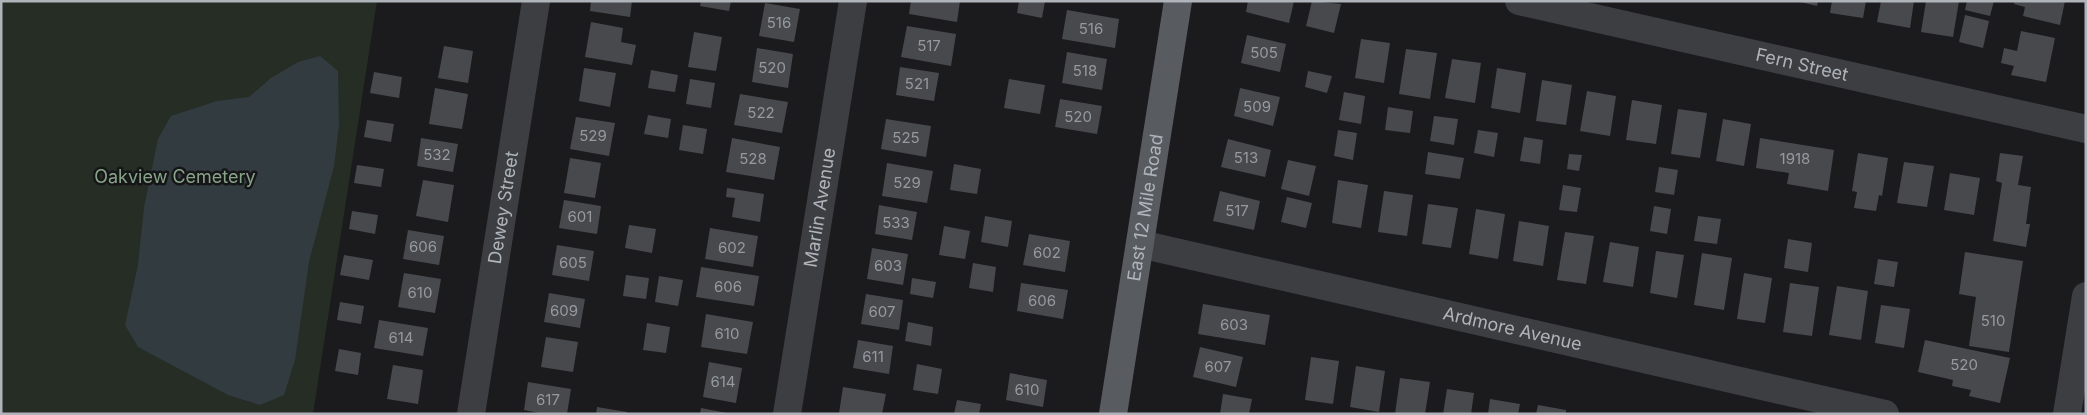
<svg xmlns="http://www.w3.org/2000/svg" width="2087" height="415" font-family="Inter,sans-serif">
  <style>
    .green { fill: #252d25 }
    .water { fill: #323b40 }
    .building { fill: #48494d }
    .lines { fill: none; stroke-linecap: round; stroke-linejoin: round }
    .minor { stroke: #3c3e42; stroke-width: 28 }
    .major { stroke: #585b60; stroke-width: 28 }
    .labels { text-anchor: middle; stroke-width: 5; stroke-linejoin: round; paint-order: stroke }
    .number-label { font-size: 15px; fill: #9599a0 }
    .street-label { font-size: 18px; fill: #afb4bb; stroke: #161618 }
    .park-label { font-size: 18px; fill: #88a488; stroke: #161618 }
  </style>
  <rect width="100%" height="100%" fill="#1b1b1d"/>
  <path class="green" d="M1 1H377L313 414H1Z"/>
  <path class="water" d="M320 56 338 71 339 125 334 166 309 262 295 360 284 395 260 405 228 395 138 347 125 325 138 265 144 207 158 139 171 116 217 101 249 97 271 78 298 62Z"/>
  <g class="building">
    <path d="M591 1H632L630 17 590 11Z"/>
    <path d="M701 1H731L729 11 700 6Z"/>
    <path d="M911 1H960L957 22 909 14Z"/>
    <path d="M1019 1H1045L1042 18 1017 13Z"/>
    <path d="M1248 1H1294L1289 23 1246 12Z"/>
    <path d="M1312 1 1341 4 1334 33 1306 26Z"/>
    <path d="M1796 1H1818L1817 6Z"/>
    <path d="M1832 1H1866L1863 18 1830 13Z"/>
    <path d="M1881 1H1914L1910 28 1877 22Z"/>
    <path d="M1926 1H1959L1953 37 1921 32Z"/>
    <path d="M1967 1H1994L1990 16 1965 10Z"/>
    <path d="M2015 1H2065L2060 25 2023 16 2025 7 2014 4Z"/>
    <path d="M765 3 800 9 794 42 759 36Z"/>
    <path d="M1067 10 1119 19 1115 48 1062 39Z"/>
    <path d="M1965 15 1989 21 1983 48 1959 42Z"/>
    <path d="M591 22 623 28 621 42 636 45 632 65 585 57Z"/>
    <path d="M907 26 956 34 951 66 901 57Z"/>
    <path d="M2021 31 2055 38 2046 82 2011 75 2014 66 2001 63 2004 48 2017 51Z"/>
    <path d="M694 32 722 37 716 71 688 67Z"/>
    <path d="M1247 35 1286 44 1280 72 1241 63Z"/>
    <path d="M1361 39 1390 43 1384 83 1355 78Z"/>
    <path d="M444 46 473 51 468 83 438 78Z"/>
    <path d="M757 48 793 54 788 88 752 82Z"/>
    <path d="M1406 49 1437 53 1430 99 1399 94Z"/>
    <path d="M1067 52 1107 59 1102 90 1062 83Z"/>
    <path d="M1452 59 1481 63 1475 103 1445 98Z"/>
    <path d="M900 67 939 73 934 101 896 95Z"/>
    <path d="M584 68 616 73 610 107 579 101Z"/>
    <path d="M1497 68 1526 73 1520 113 1491 108Z"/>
    <path d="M651 70 678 75 675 92 648 88Z"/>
    <path d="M1308 71 1332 76 1327 93 1305 87Z"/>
    <path d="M374 72 402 77 399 98 370 93Z"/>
    <path d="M690 79 715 83 711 108 686 104Z"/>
    <path d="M1009 79 1045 85 1040 114 1004 108Z"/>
    <path d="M1542 80 1572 85 1566 125 1536 121Z"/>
    <path d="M435 88 468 94 462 129 429 124Z"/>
    <path d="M1240 88 1280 97 1273 126 1234 116Z"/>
    <path d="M1587 91 1616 96 1610 136 1580 131Z"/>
    <path d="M1344 92 1365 96 1361 124 1339 120Z"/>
    <path d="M740 94 788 102 782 133 734 125Z"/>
    <path d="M1060 99 1102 106 1097 134 1055 127Z"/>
    <path d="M1632 100 1662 105 1656 144 1626 140Z"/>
    <path d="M1388 107 1413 111 1410 133 1385 130Z"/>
    <path d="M1678 109 1707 113 1700 158 1671 154Z"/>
    <path d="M648 115 671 119 668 138 644 134Z"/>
    <path d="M1434 116 1458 119 1454 145 1430 141Z"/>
    <path d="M576 117 615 123 609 156 570 149Z"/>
    <path d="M886 119 931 126 926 157 881 149Z"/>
    <path d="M1723 119 1751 124 1744 166 1716 161Z"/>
    <path d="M367 120 394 124 391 142 364 137Z"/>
    <path d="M683 125 707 129 703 154 679 150Z"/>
    <path d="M1338 130 1357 133 1353 160 1334 156Z"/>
    <path d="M1478 130 1498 133 1494 157 1474 153Z"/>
    <path d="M1524 137 1543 140 1540 164 1520 161Z"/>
    <path d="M421 138 458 144 453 172 417 166Z"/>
    <path d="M732 138 780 147 774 180 726 172Z"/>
    <path d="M1760 138 1834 150 1828 191 1787 184 1789 173 1756 168Z"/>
    <path d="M1228 139 1271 150 1265 177 1221 167Z"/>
    <path d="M1428 152 1464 158 1460 179 1425 174Z"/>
    <path d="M1858 153 1888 158 1882 196 1879 195 1876 211 1854 208 1857 192 1852 191Z"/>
    <path d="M2000 153 2023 156 2018 185 2031 187 2026 224H2030L2026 247 1993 241 2002 183 1996 181Z"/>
    <path d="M1569 154 1582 155 1579 171 1567 169Z"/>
    <path d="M570 158 601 163 595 198 564 193Z"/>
    <path d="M1288 160 1316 166 1309 196 1281 189Z"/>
    <path d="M1904 162 1934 166 1927 207 1897 203Z"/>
    <path d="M887 163 933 171 927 203 882 196Z"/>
    <path d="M954 164 981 169 977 194 950 190Z"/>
    <path d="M357 165 384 169 381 187 354 183Z"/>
    <path d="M1659 167 1678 170 1674 195 1655 192Z"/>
    <path d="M1950 173 1980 178 1974 215 1944 210Z"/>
    <path d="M423 180 454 185 448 222 416 216Z"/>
    <path d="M1338 180 1368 185 1361 228 1332 223Z"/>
    <path d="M1563 185 1581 188 1577 212 1559 210Z"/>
    <path d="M727 188 764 194 760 222 732 217 735 198 726 197Z"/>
    <path d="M1220 191 1260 201 1254 230 1213 221Z"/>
    <path d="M1384 191 1413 195 1407 236 1378 232Z"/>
    <path d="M1287 197 1312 203 1306 228 1281 222Z"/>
    <path d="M564 200 601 206 597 234 559 228Z"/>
    <path d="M1428 204 1458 208 1451 248 1422 244Z"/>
    <path d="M879 205 917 212 912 240 875 234Z"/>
    <path d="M1654 206 1671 209 1667 234 1650 231Z"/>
    <path d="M1476 209 1505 214 1498 259 1469 254Z"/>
    <path d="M352 211 378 215 375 234 349 229Z"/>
    <path d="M985 216 1012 221 1008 247 981 242Z"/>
    <path d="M1698 216 1721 219 1717 244 1694 241Z"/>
    <path d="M1519 221 1549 226 1543 266 1513 261Z"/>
    <path d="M629 225 656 229 652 253 625 248Z"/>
    <path d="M944 226 970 231 965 259 939 255Z"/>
    <path d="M710 228 758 236 753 267 705 259Z"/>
    <path d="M408 230 444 236 439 265 403 259Z"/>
    <path d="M1565 232 1594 236 1586 284 1557 280Z"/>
    <path d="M1029 234 1070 241 1065 272 1023 265Z"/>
    <path d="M1788 239 1812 243 1808 272 1784 268Z"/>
    <path d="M1610 242 1639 247 1633 287 1603 282Z"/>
    <path d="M557 245 594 251 589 281 552 275Z"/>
    <path d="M872 248 908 254 903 285 867 279Z"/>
    <path d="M1656 251 1684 255 1677 298 1650 293Z"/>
    <path d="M1965 252 2023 261 2009 352 1969 346 1976 297 1959 294Z"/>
    <path d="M1702 253 1732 258 1724 310 1694 305Z"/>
    <path d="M344 255 373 260 369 280 340 275Z"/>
    <path d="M1878 259 1898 262 1894 287 1874 284Z"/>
    <path d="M973 263 996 267 993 292 969 288Z"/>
    <path d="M701 267 759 276 754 306 696 297Z"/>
    <path d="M404 273 441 279 435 313 398 307Z"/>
    <path d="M1744 273 1772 278 1765 323 1737 319Z"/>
    <path d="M626 275 649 278 646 299 623 296Z"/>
    <path d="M659 276 683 280 678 306 655 302Z"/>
    <path d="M912 278 936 282 933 298 910 294Z"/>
    <path d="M1021 283 1068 290 1063 319 1017 311Z"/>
    <path d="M1790 283 1819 287 1812 336 1783 332Z"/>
    <path d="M1837 286 1868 291 1861 340 1829 335Z"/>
    <path d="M549 293 585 299 580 328 544 322Z"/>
    <path d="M866 294 903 300 899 330 861 324Z"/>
    <path d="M340 302 364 306 361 324 337 320Z"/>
    <path d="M1203 304 1270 315 1265 345 1198 334Z"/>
    <path d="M1881 305 1910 309 1904 348 1875 343Z"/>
    <path d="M706 314 753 322 747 354 701 347Z"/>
    <path d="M379 320 428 328 423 356 374 348Z"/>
    <path d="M908 322 933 327 931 346 905 341Z"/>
    <path d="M647 323 670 327 666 353 643 350Z"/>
    <path d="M546 337 578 342 573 372 541 367Z"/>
    <path d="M858 340 893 346 889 374 853 368Z"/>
    <path d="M1925 340 2010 358 2000 403 1969 396 1971 390 1952 386 1953 380 1918 372Z"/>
    <path d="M1200 347 1243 357 1236 387 1193 377Z"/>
    <path d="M339 349 361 353 358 375 335 371Z"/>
    <path d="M1311 357 1339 361 1333 404 1305 400Z"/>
    <path d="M709 362 742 368 736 403 703 397Z"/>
    <path d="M917 364 942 369 938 394 913 390Z"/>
    <path d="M393 365 423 370 418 404 387 399Z"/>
    <path d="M1356 366 1385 371 1379 412 1350 407Z"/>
    <path d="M1010 373 1047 380 1043 407 1006 400Z"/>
    <path d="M1400 378 1430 382 1425 414H1395Z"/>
    <path d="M528 382 571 389 567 414H544L524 410Z"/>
    <path d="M843 387 886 394 882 414 839 413Z"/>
    <path d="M1447 389 1474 393 1471 414H1443Z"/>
    <path d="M1223 394 1252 399 1249 414H1220Z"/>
    <path d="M1490 399 1520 404 1518 414H1488Z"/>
    <path d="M957 400 981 404 979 414H954Z"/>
    <path d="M1538 405 1566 410V414H1536Z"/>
    <path d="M597 407 627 412V414H596Z"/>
    <path d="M701 408 727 413V414H700Z"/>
  </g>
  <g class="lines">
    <g class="minor">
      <path id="s1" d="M1519 1 2086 129"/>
      <path id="s2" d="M1140 244 1885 414"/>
      <path id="s3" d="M471 414 536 1"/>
      <path id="s4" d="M787 414 853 1"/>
      <path d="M2067 414 2086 296"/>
    </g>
    <path class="major" id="s5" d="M1113 414 1178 1"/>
  </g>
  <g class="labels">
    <g class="number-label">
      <text x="779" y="28">516</text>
      <text x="1091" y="34">516</text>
      <text x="929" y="51">517</text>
      <text x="1264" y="58">505</text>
      <text x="772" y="73">520</text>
      <text x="1085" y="76">518</text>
      <text x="917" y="89">521</text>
      <text x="1257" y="112">509</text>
      <text x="761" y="118">522</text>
      <text x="1078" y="122">520</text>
      <text x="593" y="141">529</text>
      <text x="906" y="143">525</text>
      <text x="437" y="160">532</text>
      <text x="1246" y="163">513</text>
      <text x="753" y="164">528</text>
      <text x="1795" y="164">1918</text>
      <text x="907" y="188">529</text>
      <text x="1237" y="216">517</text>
      <text x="580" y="222">601</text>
      <text x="896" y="228">533</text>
      <text x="423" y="252">606</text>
      <text x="732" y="253">602</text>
      <text x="1047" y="258">602</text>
      <text x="573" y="268">605</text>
      <text x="888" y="271">603</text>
      <text x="728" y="292">606</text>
      <text x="420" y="298">610</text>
      <text x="1042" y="306">606</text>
      <text x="564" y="316">609</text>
      <text x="882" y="317">607</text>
      <text x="1993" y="326">510</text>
      <text x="1234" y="330">603</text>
      <text x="727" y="339">610</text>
      <text x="401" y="343">614</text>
      <text x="873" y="362">611</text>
      <text x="1964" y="370">520</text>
      <text x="1218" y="372">607</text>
      <text x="723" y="387">614</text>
      <text x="1027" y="395">610</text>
      <text x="548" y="405">617</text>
    </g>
    <g class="street-label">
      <text dy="6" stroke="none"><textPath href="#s1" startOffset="290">Fern Street</textPath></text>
      <text dy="6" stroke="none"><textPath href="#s3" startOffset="209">Dewey Street</textPath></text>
      <text dy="6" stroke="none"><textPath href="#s4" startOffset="209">Marlin Avenue</textPath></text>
      <text dy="6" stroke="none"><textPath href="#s5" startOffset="209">East 12 Mile Road</textPath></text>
      <text dy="6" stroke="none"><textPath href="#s2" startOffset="382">Ardmore Avenue</textPath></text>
    </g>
    <g class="park-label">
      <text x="175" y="183">Oakview Cemetery</text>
    </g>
  </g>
  <rect width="2087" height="415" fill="none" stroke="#afb4bb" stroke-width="5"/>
</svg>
